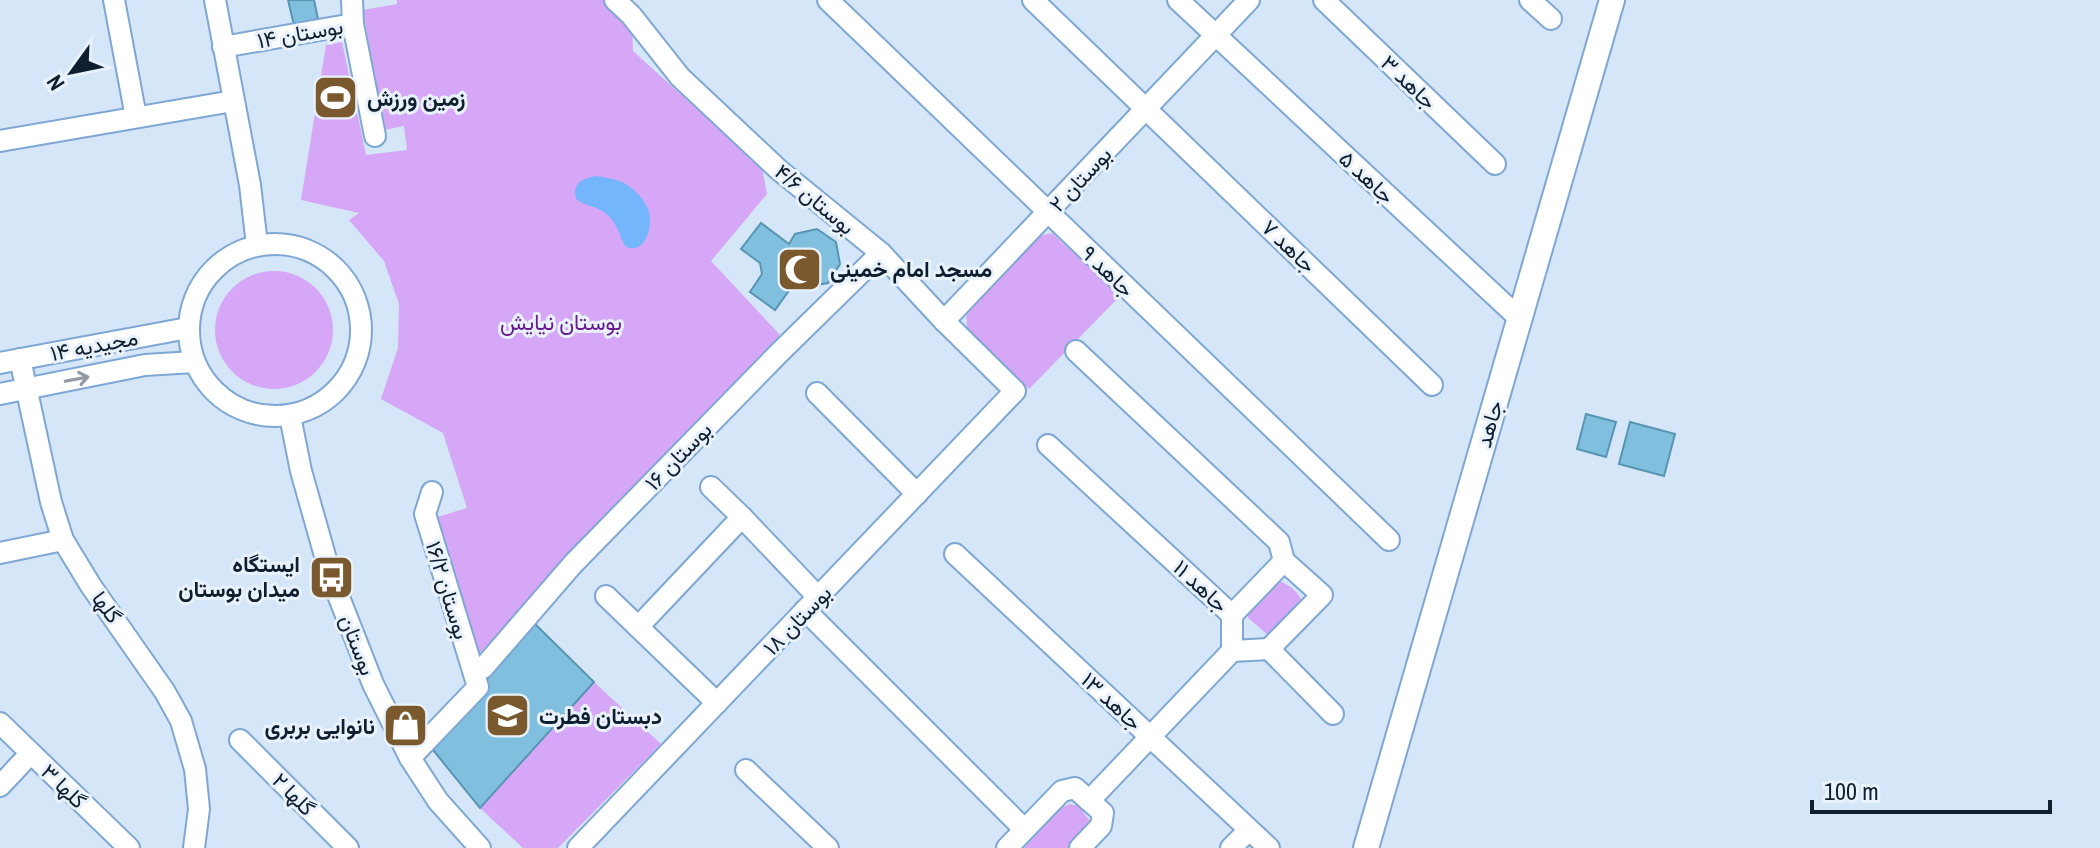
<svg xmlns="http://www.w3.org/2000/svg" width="2100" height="848" font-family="'Archivo Narrow',Vazirmatn,sans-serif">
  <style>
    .green { fill: #d6a6f7 }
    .water { fill: #74b6fb }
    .building { fill: #80bfde; stroke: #5795b3; stroke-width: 2 }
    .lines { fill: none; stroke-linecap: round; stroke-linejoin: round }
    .minor-casing { stroke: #7ea7d3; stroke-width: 24 }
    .major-casing { stroke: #7ea7d3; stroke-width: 28 }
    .minor { stroke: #fff; stroke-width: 20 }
    .major { stroke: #fff; stroke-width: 24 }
    .oneway { stroke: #939aa2 }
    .labels { text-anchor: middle; stroke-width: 6; stroke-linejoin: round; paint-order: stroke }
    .street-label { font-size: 22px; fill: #0f1f30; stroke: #e9f2fb }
    .poi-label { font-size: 22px; font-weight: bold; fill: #0f1f30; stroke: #e9f2fb; text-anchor: start }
    .park-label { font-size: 22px; fill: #681a8f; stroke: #e9f2fb }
  </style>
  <rect width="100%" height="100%" fill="#d5e6f9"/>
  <g class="green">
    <path d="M397 0H609L632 21 633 51 762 168 767 194 711 261 780 335 471 662 437 517 467 508 443 433 381 399 398 348 399 304 384 261 349 220 359 213 301 200 326 45 342 42 366 155 407 150 404 126 384 130 363 10 397 4Z"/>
    <path d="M1052 233 1120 296 1029 389 967 328 966 311 1036 237Z"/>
    <circle cx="274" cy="330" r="59"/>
    <path d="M1279 581C1288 583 1300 594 1302 602L1272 635H1268L1248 618V611L1273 584Z"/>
    <path d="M594 682 661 744 558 848H523L480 808Z"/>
    <path d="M1070 804 1078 806 1090 821 1087 829 1068 848H1024L1061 808Z"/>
  </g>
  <path class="water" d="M597 176C607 178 618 179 627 185 636 190 644 200 648 209 654 224 646 257 625 246 618 232 616 218 600 210 591 205 583 205 576 199 572 183 583 178 597 176Z"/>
  <g class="building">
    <path d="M288 0H314L318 19 294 25Z"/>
    <path d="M761 223 789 244 795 234 817 229 836 242 840 264 828 283 806 287 796 281 775 310 750 292 762 274 760 263 741 249Z"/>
    <path d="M1586 414 1616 422 1606 457 1577 449Z"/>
    <path d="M1630 422 1675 434 1664 476 1619 464Z"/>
    <path d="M533 622 594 682 480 808 429 745Z"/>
  </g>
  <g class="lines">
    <defs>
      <g id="minor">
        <path d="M114 0 136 117"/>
        <path d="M215 0 250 185 257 245"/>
        <path d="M828 0 1389 540"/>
        <path d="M1033 0 1432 385"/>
        <path d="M1178 0 1520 319"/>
        <path d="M1324 0 1495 164"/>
        <path d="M1530 0 1551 19"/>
        <path d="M353 24 375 136"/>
        <path d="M223 47 353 24 352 0"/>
        <path d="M0 141 233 101"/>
        <circle cx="275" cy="330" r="86"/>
        <path d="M944 321 1249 0"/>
        <path d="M1076 351 1279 542 1284 561"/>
        <path d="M20 359 51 502 63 540 91 586 165 692 181 721 195 769 199 809 194 848"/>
        <path d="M0 363 188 328"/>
        <path d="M817 393 917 494"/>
        <path d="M0 394 145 365 194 362"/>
        <path d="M290 416 301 471 331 577 373 684 410 758 438 801 480 848"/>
        <path d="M1048 445 1232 615V651L1269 649 1333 714"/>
        <path d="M711 487 742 517 818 597"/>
        <path d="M0 553 63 540"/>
        <path d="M955 554 1269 848"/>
        <path d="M606 596 717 703"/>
        <path d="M805 610 1024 829"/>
        <path d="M1232 615 1284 561 1322 595 1269 649"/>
        <path d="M638 627 742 517"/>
        <path d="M483 668 573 564 779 353 881 253"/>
        <path d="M0 723 129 848"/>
        <path d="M240 740 348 848"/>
        <path d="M410 758 478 687 425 514 432 492"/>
        <path d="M746 770 828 848"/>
        <path d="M0 786 30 754"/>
        <path d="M1089 801 1232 651"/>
        <path d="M578 848 1015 391 944 321 881 253 779 170 680 77 631 15 615 0"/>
        <path d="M1007 848 1062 791 1075 788 1103 813 1101 826 1080 848"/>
        <path d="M1231 848 1249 830"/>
      </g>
      <path id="major" d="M1366 848 1612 0"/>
    </defs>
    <use href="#minor" class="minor-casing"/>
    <use href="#major" class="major-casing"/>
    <use href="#minor" class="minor"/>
    <use href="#major" class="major"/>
  </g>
  <defs><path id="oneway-shaft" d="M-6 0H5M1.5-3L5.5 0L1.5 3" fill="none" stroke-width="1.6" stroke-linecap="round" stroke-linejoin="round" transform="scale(2)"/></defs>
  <use class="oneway" href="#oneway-shaft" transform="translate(77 379) rotate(-11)"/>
  <defs>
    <symbol id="stadium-square" viewBox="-11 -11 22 22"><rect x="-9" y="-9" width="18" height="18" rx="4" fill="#7a592f" stroke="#e9f2fb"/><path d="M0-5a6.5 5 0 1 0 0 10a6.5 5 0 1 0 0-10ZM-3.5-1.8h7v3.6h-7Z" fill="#fff"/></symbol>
    <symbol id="mosque-square" viewBox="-11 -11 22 22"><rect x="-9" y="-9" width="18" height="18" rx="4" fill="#7a592f" stroke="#e9f2fb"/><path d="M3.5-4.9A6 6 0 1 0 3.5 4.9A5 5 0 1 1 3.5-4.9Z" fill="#fff"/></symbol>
    <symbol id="bus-square" viewBox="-11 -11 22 22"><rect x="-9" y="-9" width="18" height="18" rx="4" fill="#7a592f" stroke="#e9f2fb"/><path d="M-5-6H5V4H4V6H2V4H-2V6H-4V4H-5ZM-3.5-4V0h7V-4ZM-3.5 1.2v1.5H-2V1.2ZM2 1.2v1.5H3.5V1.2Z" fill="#fff"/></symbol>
    <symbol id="school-square" viewBox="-11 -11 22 22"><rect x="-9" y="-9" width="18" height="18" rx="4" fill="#7a592f" stroke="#e9f2fb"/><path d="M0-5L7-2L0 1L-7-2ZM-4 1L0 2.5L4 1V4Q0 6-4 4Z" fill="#fff"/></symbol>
    <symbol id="shop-square" viewBox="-11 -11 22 22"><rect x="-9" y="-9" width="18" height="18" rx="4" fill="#7a592f" stroke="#e9f2fb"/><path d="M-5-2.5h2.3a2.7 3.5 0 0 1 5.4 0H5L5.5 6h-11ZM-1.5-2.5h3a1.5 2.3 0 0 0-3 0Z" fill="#fff"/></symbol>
  </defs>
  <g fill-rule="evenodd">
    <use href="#stadium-square" x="310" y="72" width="51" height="51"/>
    <use href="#mosque-square" x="774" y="244" width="51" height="51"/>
    <use href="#bus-square" x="306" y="552" width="51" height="51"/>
    <use href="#school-square" x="482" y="690" width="51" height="51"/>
    <use href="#shop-square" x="380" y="700" width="51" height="51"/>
  </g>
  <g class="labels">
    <g class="street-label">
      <text transform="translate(300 33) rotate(-10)" y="8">بوستان ۱۴</text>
      <text transform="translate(1409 82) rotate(44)" y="8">جاهد ۳</text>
      <text transform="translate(1367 177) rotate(43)" y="8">جاهد ۵</text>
      <text transform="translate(1080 179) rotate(-47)" y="8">بوستان ۲</text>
      <text transform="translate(815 199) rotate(40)" y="8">بوستان ۴/۶</text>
      <text transform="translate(1289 246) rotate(44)" y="8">جاهد ۷</text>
      <text transform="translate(1108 271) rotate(44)" y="8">جاهد ۹</text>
      <text transform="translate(94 345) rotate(-11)" y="8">مجیدیه ۱۴</text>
      <text transform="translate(1489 424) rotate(-74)" y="8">جاهد</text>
      <text transform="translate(678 456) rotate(-46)" y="8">بوستان ۱۶</text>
      <text transform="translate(1201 586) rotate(43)" y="8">جاهد ۱۱</text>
      <text transform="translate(448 590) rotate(73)" y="8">بوستان ۱۶/۲</text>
      <text transform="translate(107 607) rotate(54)" y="8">گلها</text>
      <text transform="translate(797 620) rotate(-46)" y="8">بوستان ۱۸</text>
      <text transform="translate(358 645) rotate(69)" y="8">بوستان</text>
      <text transform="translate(1112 701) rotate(43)" y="8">جاهد ۱۳</text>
      <text transform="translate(64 786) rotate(44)" y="8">گلها ۳</text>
      <text transform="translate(294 794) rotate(45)" y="8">گلها ۲</text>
    </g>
    <g class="poi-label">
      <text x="367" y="106">زمین ورزش</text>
      <text x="830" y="277">مسجد امام خمینی</text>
      <text x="300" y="572" text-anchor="end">ایستگاه<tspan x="300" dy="25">میدان بوستان</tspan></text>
      <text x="539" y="724">دبستان فطرت</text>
      <text x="375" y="734" text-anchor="end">نانوایی بربری</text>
    </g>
    <g class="park-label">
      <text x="561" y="330">بوستان نیایش</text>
    </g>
  </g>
  <g transform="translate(72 72) rotate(237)" stroke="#e9f2fb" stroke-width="6" paint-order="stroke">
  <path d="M0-6L14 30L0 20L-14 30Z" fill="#0f1f30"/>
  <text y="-12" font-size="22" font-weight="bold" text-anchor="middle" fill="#0f1f30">N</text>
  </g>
  <path d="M1812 800v12h238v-12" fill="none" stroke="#0f1f30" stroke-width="4"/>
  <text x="1824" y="800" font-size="24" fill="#0f1f30" stroke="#e9f2fb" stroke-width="6" paint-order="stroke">100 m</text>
</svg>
